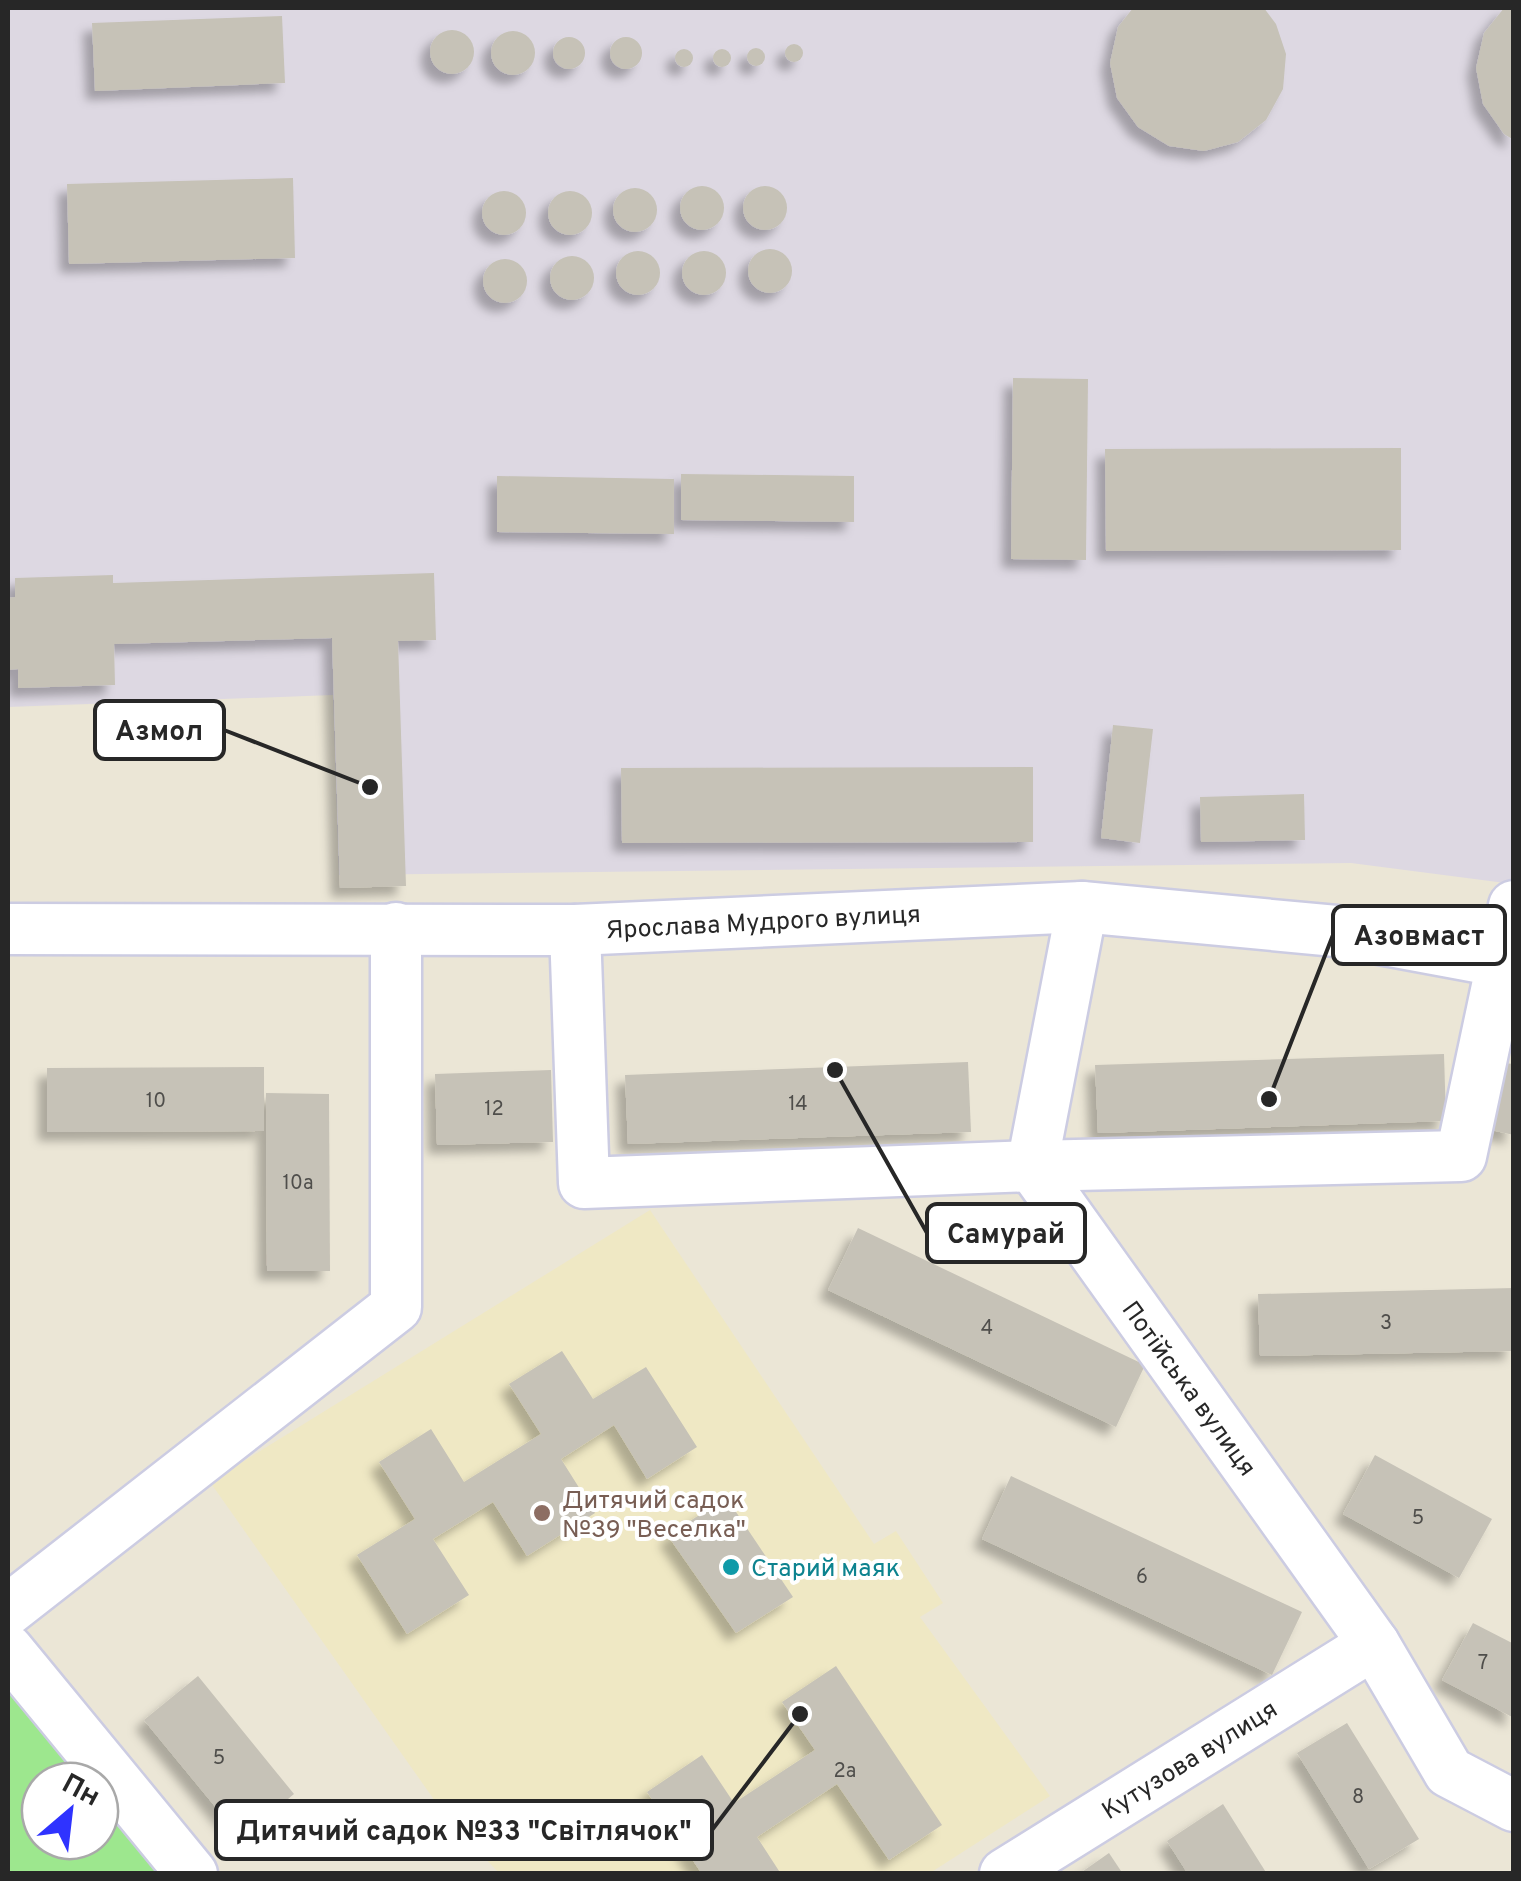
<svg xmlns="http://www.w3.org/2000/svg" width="1521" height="1881" font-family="Overpass,sans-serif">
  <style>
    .industrial { fill: #ddd8e2 }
    .education { fill: #efe8c4 }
    .green { fill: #9de78e; fill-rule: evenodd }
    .building { fill: #c6c2b7; filter: url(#shadow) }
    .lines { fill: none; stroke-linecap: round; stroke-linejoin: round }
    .minor-casing { stroke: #cccce2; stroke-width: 55 }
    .minor { stroke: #fff; stroke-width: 50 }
    .education-dot { fill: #8d6e63; stroke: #fff; stroke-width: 4 }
    .culture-dot { fill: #0f9aa8; stroke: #fff; stroke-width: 4 }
    .labels { text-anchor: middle; stroke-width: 8; stroke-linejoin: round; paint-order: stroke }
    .number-label { font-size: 20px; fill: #4f4e4b }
    .street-label { font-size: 25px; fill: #272727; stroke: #fff }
    .education-label { font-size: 25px; fill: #785e54; stroke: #fff; text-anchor: start }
    .culture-label { font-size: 25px; fill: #0d838f; stroke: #fff; text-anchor: start }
    .leader { fill: none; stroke: #272727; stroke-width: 4 }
    .callout-dot { fill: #272727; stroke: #fff; stroke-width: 4 }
    .callout { fill: #fff; stroke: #272727; stroke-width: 4 }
    .callout-label { font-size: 28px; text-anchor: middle; font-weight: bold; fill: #272727 }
  </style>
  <defs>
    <filter id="shadow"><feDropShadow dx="-9" dy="9" stdDeviation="5" flood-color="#0004"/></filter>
  </defs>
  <rect width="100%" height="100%" fill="#ebe6d6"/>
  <path class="industrial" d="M8 8H1513V884L1351 863 339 875 333 695 8 707Z"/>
  <path class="education" d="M650 1210 874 1544 896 1531 943 1603 920 1617 1050 1796 930 1873H499L447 1818 210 1482Z"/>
  <path class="green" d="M8 1668 179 1873H8ZM40 1781H100V1841H40Z"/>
  <g class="building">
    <path d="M1133 8H1264L1276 24 1286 54 1283 89 1266 120 1238 142 1204 151 1169 146 1138 127 1117 98 1110 63 1118 27Z"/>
    <path d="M1504 8H1514V140L1504 134 1483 104 1476 68 1484 33Z"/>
    <path d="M282 16 285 83 95 91 92 23Z"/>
    <circle cx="452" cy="52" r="22"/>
    <circle cx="513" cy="53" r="22"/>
    <circle cx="626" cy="53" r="16"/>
    <circle cx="569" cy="53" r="16"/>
    <circle cx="794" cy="53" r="9"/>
    <circle cx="756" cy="57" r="9"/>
    <circle cx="722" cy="58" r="9"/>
    <circle cx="684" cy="58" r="9"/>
    <path d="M293 178 295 258 69 264 67 184Z"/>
    <circle cx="765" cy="208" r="22"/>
    <circle cx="702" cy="208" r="22"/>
    <circle cx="635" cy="210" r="22"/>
    <circle cx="570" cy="213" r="22"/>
    <circle cx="504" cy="213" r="22"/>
    <circle cx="770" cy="271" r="22"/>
    <circle cx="704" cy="273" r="22"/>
    <circle cx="638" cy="273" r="22"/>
    <circle cx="572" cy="278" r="22"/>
    <circle cx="505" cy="281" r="22"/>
    <path d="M1013 378 1088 379 1086 560 1011 559Z"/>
    <path d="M1401 448V550L1106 551 1105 449Z"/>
    <path d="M681 474 854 476V522L681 520Z"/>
    <path d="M497 476 674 479V534L497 532Z"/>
    <path d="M434 573 436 640 398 641 406 886 340 888 332 638 114 644 115 685 18 688V669L8 670V598L15 597V578L113 575V583Z"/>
    <path d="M1113 725 1153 729 1140 843 1101 838Z"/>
    <path d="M1033 767V842L622 843 621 768Z"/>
    <path d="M1304 794 1305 840 1201 842 1200 797Z"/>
    <path d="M1444 1054 1446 1121 1098 1133 1095 1065Z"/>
    <path d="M968 1062 971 1132 628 1144 625 1075Z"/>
    <path d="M1503 1063 1514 1064V1135L1491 1130Z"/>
    <path d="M264 1067V1131L47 1132V1068Z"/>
    <path d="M551 1070 553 1142 437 1145 435 1074Z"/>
    <path d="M266 1093 329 1094 330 1271H267Z"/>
    <path d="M858 1228 1145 1365 1116 1427 828 1290Z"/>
    <path d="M1514 1288V1351L1260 1356 1258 1294Z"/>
    <path d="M562 1351 593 1399 646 1367 697 1447 647 1479 614 1425 561 1459 595 1513 527 1556 493 1502 433 1539 469 1595 407 1634 357 1555 415 1519 379 1462 431 1429 464 1482 541 1434 509 1384Z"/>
    <path d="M1375 1455 1492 1519 1459 1578 1343 1514Z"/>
    <path d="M1011 1476 1302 1612 1272 1675 982 1539Z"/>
    <path d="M726 1497 793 1597 736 1633 668 1536Z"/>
    <path d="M1473 1623 1514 1644V1718L1442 1680Z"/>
    <path d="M836 1666 942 1825 889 1860 837 1784 757 1837 781 1874H702L647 1792 702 1755 734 1803 815 1750 782 1702Z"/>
    <path d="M198 1676 294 1794 241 1838 144 1720Z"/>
    <path d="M1347 1723 1419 1839 1369 1869 1297 1753Z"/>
    <path d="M1223 1804 1267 1874H1188L1167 1841Z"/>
    <path d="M1109 1853 1123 1874H1079Z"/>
  </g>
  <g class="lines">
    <defs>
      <g id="minor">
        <path d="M1082 907 1032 1166 1374 1644 1449 1772 1514 1806"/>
        <path d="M8 929 575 930 1082 907 1336 931 1514 964"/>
        <path d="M575 930 584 1183 1032 1166 1461 1156 1514 906"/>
        <path d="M8 1610 396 1307V928"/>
        <path d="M8 1650 192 1874"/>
        <path d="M1005 1874 1374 1644"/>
      </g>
    </defs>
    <use href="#minor" class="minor-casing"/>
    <use href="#minor" class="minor"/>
  </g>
  <circle class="education-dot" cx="542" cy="1513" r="10"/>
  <circle class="culture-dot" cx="731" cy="1567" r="10"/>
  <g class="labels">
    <g class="number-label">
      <text x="156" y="1107">10</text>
      <text x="798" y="1110">14</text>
      <text x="494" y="1115">12</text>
      <text x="298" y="1189">10а</text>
      <text x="1386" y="1329">3</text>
      <text x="987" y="1334">4</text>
      <text x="1418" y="1524">5</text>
      <text x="1142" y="1583">6</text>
      <text x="1483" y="1669">7</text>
      <text x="219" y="1764">5</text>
      <text x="845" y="1777">2а</text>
      <text x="1358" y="1803">8</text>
    </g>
    <g class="street-label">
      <text transform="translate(763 921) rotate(-3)" y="9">Ярослава Мудрого вулиця</text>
      <text transform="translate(1190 1388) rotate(54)" y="9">Потійська вулиця</text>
      <text transform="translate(1189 1759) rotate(-32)" y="9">Кутузова вулиця</text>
    </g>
    <g class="education-label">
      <text x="562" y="1508">Дитячий садок<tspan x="562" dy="29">№39 "Веселка"</tspan></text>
    </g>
    <g class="culture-label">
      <text x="751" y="1576">Старий маяк</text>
    </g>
  </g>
  <path class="leader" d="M370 787L224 730M1269 1099L1333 935M835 1070L927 1233M800 1714L712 1830"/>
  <g class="callout-dot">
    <circle cx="370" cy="787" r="10"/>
    <circle cx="1269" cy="1099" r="10"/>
    <circle cx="835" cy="1070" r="10"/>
    <circle cx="800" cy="1714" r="10"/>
  </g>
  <g class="callout">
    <rect x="95" y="701" width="129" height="58" rx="10"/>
    <rect x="1333" y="906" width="172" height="58" rx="10"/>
    <rect x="927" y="1204" width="158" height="58" rx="10"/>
    <rect x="216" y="1801" width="496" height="58" rx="10"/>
  </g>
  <g class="callout-label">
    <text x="159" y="740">Азмол</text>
    <text x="1419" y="945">Азовмаст</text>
    <text x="1006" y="1243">Самурай</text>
    <text x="464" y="1840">Дитячий садок №33 "Світлячок"</text>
  </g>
  <rect width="1521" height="1881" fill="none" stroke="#272727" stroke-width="20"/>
  <g transform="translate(70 1811) rotate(28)"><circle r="48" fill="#ffffff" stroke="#a9a9a9" stroke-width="2.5"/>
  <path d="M0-8L18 38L0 25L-18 38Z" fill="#2f33ff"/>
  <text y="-15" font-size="28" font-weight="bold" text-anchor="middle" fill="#272727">Пн</text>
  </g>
</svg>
